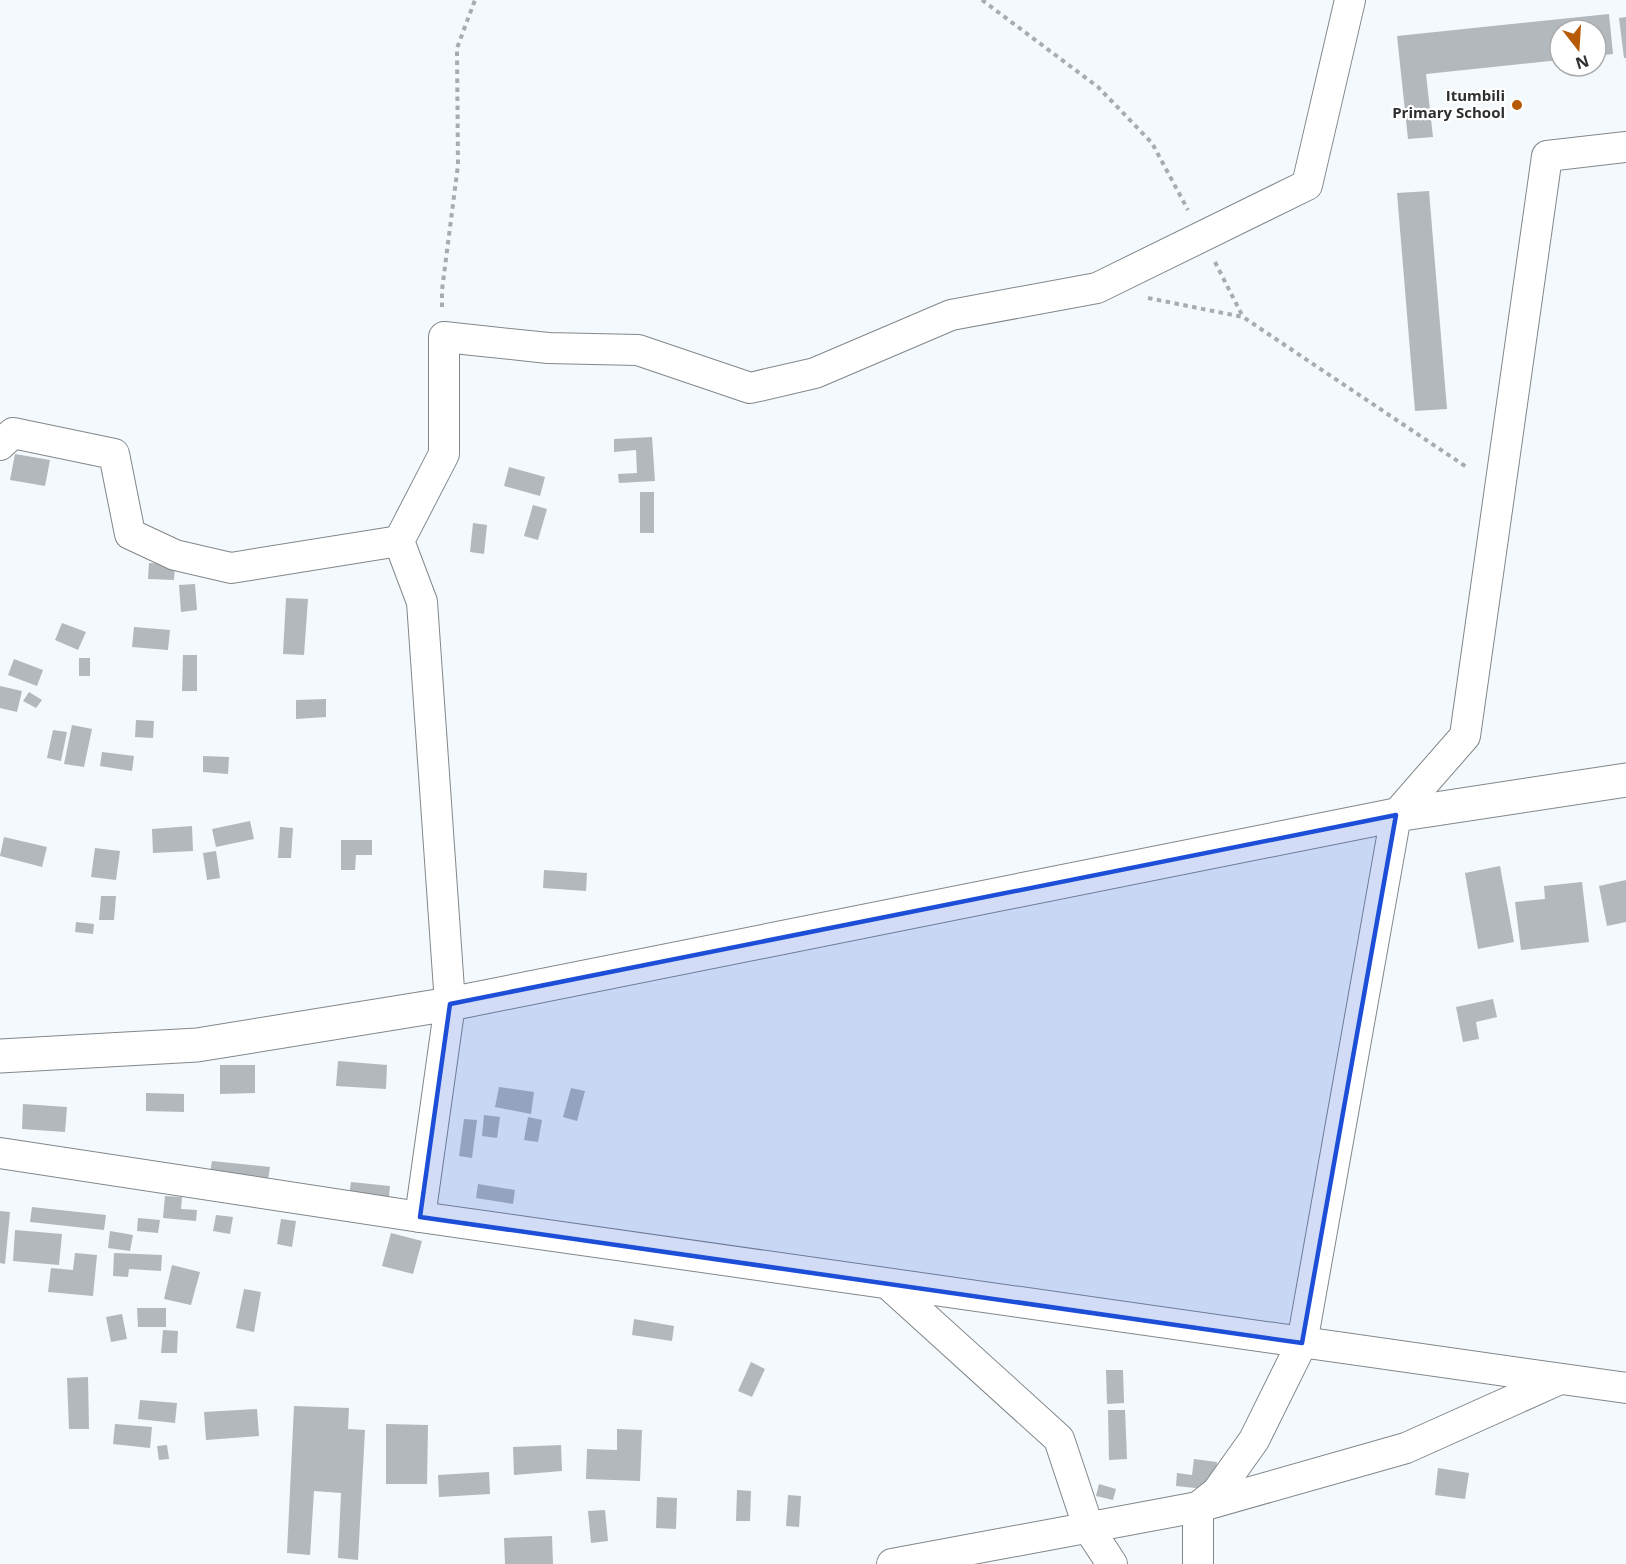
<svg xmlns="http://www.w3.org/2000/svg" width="1626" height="1564" font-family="'Open Sans',sans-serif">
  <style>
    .building { fill: #b3b8bc }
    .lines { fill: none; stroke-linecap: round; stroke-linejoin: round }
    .street-casing { stroke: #82878a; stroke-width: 32 }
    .secondary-casing { stroke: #82878a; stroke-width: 35 }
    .path { stroke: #a7acae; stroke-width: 4; stroke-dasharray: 4.5 4.5; stroke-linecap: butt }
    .street { stroke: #fff; stroke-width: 30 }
    .secondary { stroke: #fff; stroke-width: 33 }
    .marked { fill: #1d4ed8; fill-opacity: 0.2; stroke: #1d4ed8; stroke-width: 4.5; stroke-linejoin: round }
    .poi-dot { fill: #b75a06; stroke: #fff; stroke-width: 2 }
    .labels { text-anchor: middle; stroke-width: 4.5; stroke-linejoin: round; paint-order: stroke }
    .poi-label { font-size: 15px; font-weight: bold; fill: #2d2f31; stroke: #fff; text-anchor: end }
  </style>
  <rect width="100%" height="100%" fill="#f3f9fc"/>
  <g class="building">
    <path d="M1609 14 1613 54 1596 56V30H1560V60L1426 74 1433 137 1408 139 1397 36Z"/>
    <path d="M1626 17V58H1624L1619 18Z"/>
    <path d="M1429 191 1447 409 1415 411 1397 193Z"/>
    <path d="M652 437 655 481 619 483 618 474 637 473 636 450 614 452V439Z"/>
    <path d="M15 454 50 460 45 486 10 480Z"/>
    <path d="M509 467 545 477 540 496 504 486Z"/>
    <rect x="640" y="492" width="14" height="41"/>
    <path d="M533 505 547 509 538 540 524 536Z"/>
    <path d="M473 523 487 525 484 554 470 552Z"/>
    <path d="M149 563 175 564 174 580 148 579Z"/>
    <path d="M195 584 197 610 181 612 179 585Z"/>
    <path d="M286 598 308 599 304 655 283 654Z"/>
    <path d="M62 623 86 632 78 650 55 640Z"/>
    <path d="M134 627 170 630 168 650 132 647Z"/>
    <path d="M183 655H197V691H182Z"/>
    <rect x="79" y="658" width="11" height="18"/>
    <path d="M14 659 43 670 37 686 8 675Z"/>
    <path d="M0 686 22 691 17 712 0 708Z"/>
    <path d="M29 692 42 700 36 708 23 701Z"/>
    <path d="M326 699V717L296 719V700Z"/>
    <path d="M136 720 154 721 153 738 135 737Z"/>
    <path d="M72 725 92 729 84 767 64 764Z"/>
    <path d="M53 730 67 732 61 761 47 758Z"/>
    <path d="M102 752 134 756 132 771 100 766Z"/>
    <path d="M203 756 229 757 228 774 203 772Z"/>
    <path d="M250 821 254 839 216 847 212 829Z"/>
    <path d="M192 826 193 851 153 853 152 829Z"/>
    <path d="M280 827 293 828 291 858H278Z"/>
    <path d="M4 837 47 847 42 867 0 856Z"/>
    <path d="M341 840H372V855H356L355 870H341Z"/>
    <path d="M95 848 120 851 116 880 91 877Z"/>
    <path d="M216 851 220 878 207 880 203 853Z"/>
    <path d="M1500 866 1514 942 1478 949 1465 873Z"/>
    <path d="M544 870 587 873 586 891 543 888Z"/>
    <path d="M1626 880V922L1607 926 1599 886Z"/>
    <path d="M1582 882 1589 942 1521 950 1515 902 1545 899 1544 886Z"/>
    <path d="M101 896H116L114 920H99Z"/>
    <path d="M76 922 94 924 93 934 75 932Z"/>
    <path d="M1493 999 1497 1017 1476 1022 1479 1039 1463 1042 1456 1007Z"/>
    <path d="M338 1061 387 1065 386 1089 336 1086Z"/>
    <path d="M220 1065H255V1093L220 1094Z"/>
    <path d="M499 1087 534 1092 531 1114 495 1107Z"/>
    <path d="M571 1088 585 1091 577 1121 563 1117Z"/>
    <path d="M146 1093 184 1094V1112L146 1111Z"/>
    <path d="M23 1104 67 1107 65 1132 22 1129Z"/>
    <path d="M484 1115 500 1117 497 1138 482 1136Z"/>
    <path d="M528 1117 542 1120 538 1142 524 1140Z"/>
    <path d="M464 1119 477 1120 472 1158 459 1156Z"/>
    <path d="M212 1161 270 1167 267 1186 209 1180Z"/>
    <path d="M351 1182 390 1186 388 1207 348 1203Z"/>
    <path d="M478 1184 515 1190 513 1204 476 1198Z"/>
    <path d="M165 1196 182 1197 181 1209 197 1210 196 1221 163 1218Z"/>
    <path d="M32 1207 106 1215 104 1230 30 1222Z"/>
    <path d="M0 1211 10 1212 5 1264 0 1263Z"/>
    <path d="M216 1215 233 1217 230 1234 213 1231Z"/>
    <path d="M138 1218 160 1220 158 1233 137 1231Z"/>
    <path d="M281 1219 296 1221 292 1247 277 1244Z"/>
    <path d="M15 1230 62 1234 59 1265 13 1261Z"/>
    <path d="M110 1231 133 1235 130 1251 108 1248Z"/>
    <path d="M391 1233 422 1241 413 1274 382 1266Z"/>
    <path d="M75 1253 97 1255 93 1296 48 1292 51 1268 73 1270Z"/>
    <path d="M114 1253 162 1255 161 1271 129 1269 128 1277 113 1276Z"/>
    <path d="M172 1265 200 1272 191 1305 164 1299Z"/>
    <path d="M244 1289 261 1292 254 1332 236 1328Z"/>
    <path d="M137 1308H166V1327H138Z"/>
    <path d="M122 1314 127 1339 111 1342 106 1317Z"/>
    <path d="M634 1319 674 1326 672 1341 632 1335Z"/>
    <path d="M163 1330 178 1331 177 1353H161Z"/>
    <path d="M751 1362 765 1369 752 1397 738 1391Z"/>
    <path d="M1106 1370H1123L1124 1403 1107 1404Z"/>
    <path d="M88 1377 89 1429H69L67 1378Z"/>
    <path d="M140 1400 177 1403 175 1423 138 1419Z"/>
    <path d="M294 1406 349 1408 348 1429 365 1430 358 1560 338 1558 341 1493 314 1491 310 1555 287 1553Z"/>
    <path d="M257 1409 259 1436 206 1440 204 1412Z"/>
    <path d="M1108 1410H1125L1127 1459 1109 1460Z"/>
    <path d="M115 1424 152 1427 150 1448 113 1444Z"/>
    <path d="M386 1424 428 1425 427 1484H386Z"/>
    <path d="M617 1429 642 1430 640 1481 586 1479 587 1449 617 1450Z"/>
    <path d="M167 1445 169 1459 159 1460 157 1446Z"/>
    <path d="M561 1445 562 1471 514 1475 513 1447Z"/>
    <path d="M1194 1459 1217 1462 1214 1490 1176 1486 1177 1473 1192 1475Z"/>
    <path d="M1438 1468 1469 1473 1465 1499 1435 1495Z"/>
    <path d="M489 1472 490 1494 439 1497 438 1475Z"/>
    <path d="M1099 1484 1116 1489 1113 1500 1096 1496Z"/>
    <path d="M737 1490 751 1491 750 1521H736Z"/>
    <path d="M788 1495 801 1496 799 1527 786 1526Z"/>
    <path d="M657 1497 677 1498 676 1529 656 1528Z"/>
    <path d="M605 1510 608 1541 591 1543 588 1511Z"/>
    <path d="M552 1536 553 1564H505L504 1538Z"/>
  </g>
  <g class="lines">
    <defs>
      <g id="street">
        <path d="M0 445 13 433 114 454 130 534 175 555 231 568 399 541"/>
        <path d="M0 1153 420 1217 1626 1388"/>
        <path d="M420 1217 450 1004 422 602 399 541 444 454V337L548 348 638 350 750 388 815 373 951 315 1097 288 1307 185 1350 0"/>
        <path d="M888 1284 1059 1439 1089 1529 1112 1564"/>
        <path d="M892 1564 1198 1507 1406 1448 1560 1379"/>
        <path d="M1198 1564V1507L1217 1492 1254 1440 1302 1343 1396 815 1465 736 1547 156 1626 147"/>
      </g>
      <path id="secondary" d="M0 1056 197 1045 450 1004 1396 815 1626 780"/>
    </defs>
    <use href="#street" class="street-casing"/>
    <use href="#secondary" class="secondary-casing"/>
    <g class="path">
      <path d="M982 0 1098 87 1152 143 1188 210"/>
      <path d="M1215 262 1243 317"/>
      <path d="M1148 298 1243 317 1468 468"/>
      <path d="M442 307V290L458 165 457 48 475 0"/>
    </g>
    <use href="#street" class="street"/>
    <use href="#secondary" class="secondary"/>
  </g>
  <path class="marked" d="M1396 815 1302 1343 420 1217 450 1004Z"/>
  <circle class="poi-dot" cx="1517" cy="105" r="6"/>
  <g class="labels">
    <g class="poi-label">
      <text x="1505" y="101">Itumbili<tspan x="1505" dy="17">Primary School</tspan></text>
    </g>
  </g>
  <g transform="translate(1578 48) rotate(163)"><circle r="28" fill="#ffffff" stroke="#abacad" stroke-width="1.5"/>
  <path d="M0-4.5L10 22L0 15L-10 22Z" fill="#b75a06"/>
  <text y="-9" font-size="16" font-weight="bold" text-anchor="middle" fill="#2d2f31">N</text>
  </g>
</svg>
